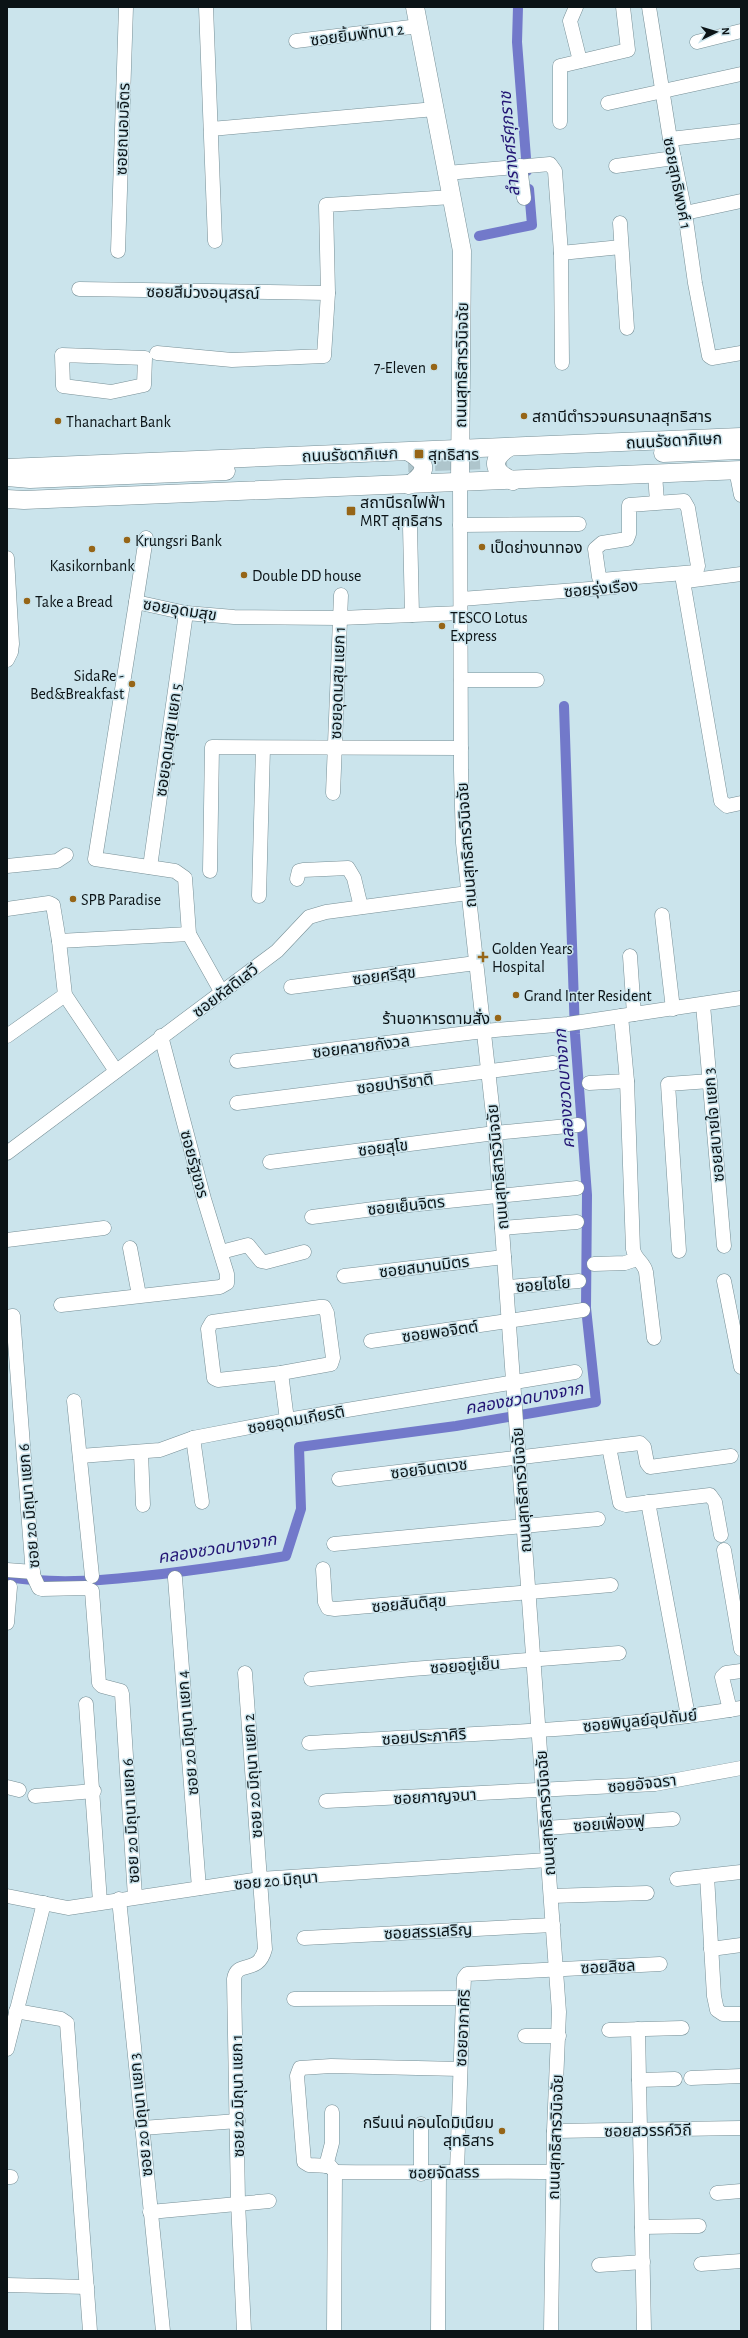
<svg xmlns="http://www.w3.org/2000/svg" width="748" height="2338" font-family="'Alegreya Sans','Noto Sans Thai',sans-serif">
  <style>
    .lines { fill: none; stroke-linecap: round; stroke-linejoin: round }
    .canal { stroke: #7279ca; stroke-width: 10 }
    .major-tunnel { stroke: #aec5cc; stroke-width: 18; stroke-dasharray: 18 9; stroke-linecap: butt }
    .minor-casing { stroke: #778f96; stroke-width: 15 }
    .major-casing { stroke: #778f96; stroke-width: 19 }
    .minor { stroke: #fff; stroke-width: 14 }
    .major { stroke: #fff; stroke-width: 18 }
    .poi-dot { fill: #966517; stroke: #cbe4ec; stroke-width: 1.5 }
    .labels { text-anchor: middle; stroke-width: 3; stroke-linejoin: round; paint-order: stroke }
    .street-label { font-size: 16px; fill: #0b1316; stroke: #cbe4ec }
    .poi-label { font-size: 16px; fill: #0b1316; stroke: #cbe4ec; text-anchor: start }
    .water-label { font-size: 17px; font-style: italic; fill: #221474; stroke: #cbe4ec }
  </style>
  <rect width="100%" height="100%" fill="#cbe4ec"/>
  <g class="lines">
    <g class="canal">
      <path d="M518 7 517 42 527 171"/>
      <path d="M479 236 532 225 529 189"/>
      <path d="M7 1577C59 1585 110 1580 162 1574 203 1569 245 1563 286 1556L301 1509 299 1447 456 1426 596 1402 586 1308 587 1195 575 1034 564 706"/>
    </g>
    <path class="major-tunnel" d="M408 463 515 459"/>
    <defs>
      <g id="minor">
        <path d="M206 7 215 241"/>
        <path d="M576 7 570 21 580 61"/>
        <path d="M649 7 670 139 685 213 695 283 709 356 712 358 741 353"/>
        <path d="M296 41 419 26"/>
        <path d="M697 42 741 31"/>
        <path d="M608 103 741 74"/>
        <path d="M560 122V66L628 50 623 7"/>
        <path d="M211 129 435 109"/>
        <path d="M670 139 741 131"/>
        <path d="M520 166 524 198"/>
        <path d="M616 166 674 158"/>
        <path d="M447 173 550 164 555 171 561 253 562 363"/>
        <path d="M685 213 741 201"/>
        <path d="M620 223 627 328"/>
        <path d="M118 251 126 7"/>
        <path d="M561 253 621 247"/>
        <path d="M79 289 328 293 326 205 452 197"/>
        <path d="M157 353 232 360 324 356 328 293"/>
        <path d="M62 355 145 358 144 385 111 392 63 386Z"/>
        <path d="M736 470 741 495"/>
        <path d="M655 474 657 502"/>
        <path d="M460 483 461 770 463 843 495 1133 559 2012 554 2131 551 2331"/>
        <path d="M684 501 688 508 698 566 696 572 601 580 599 577 595 549 602 543 627 539 629 534V505Z"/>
        <path d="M460 525 579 524"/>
        <path d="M410 526 412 615"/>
        <path d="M7 558 12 644 11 652 7 660"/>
        <path d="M683 581 721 801 727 806 741 803"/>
        <path d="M686 581 741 574"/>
        <path d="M461 599 615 587"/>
        <path d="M136 602 146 538"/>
        <path d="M461 680H537"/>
        <path d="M333 793 341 595"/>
        <path d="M7 866 57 861 66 855"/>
        <path d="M150 867 186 613"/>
        <path d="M210 871 212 747 461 748"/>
        <path d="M297 879 299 871 303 870 348 868 354 878 361 907"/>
        <path d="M259 896 263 748"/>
        <path d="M7 909 49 903 53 905 59 941 65 995 116 1071"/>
        <path d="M662 915 673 1009"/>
        <path d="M59 941 189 934"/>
        <path d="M630 956 634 1014"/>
        <path d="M291 987 476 963"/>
        <path d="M222 993 189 934 185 878 175 871 95 859 136 602 186 613 234 617 340 618 461 613"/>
        <path d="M703 1005 724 1246"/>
        <path d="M7 1036 65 995"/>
        <path d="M237 1061 484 1031 568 1024 741 998"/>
        <path d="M627 1081 633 1249C635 1260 644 1262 646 1272L654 1338"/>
        <path d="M589 1083 627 1081 621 1016"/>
        <path d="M237 1103 553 1063"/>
        <path d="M7 1153 277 951 309 917 326 912 468 893"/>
        <path d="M270 1162 495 1133 578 1125"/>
        <path d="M312 1217 389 1207 577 1188"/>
        <path d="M502 1228 577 1222"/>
        <path d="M7 1240 104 1228"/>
        <path d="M130 1248 139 1295"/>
        <path d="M679 1251 668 1084 710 1081"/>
        <path d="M221 1252 248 1245 261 1261 266 1262 304 1252"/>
        <path d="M594 1264 625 1263 637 1259"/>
        <path d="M344 1276 504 1257"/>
        <path d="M724 1281 741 1367"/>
        <path d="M507 1287 579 1281"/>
        <path d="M61 1305 220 1287 227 1283V1274L204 1199 161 1036"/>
        <path d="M320 1307H324L327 1313 333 1358 331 1364 281 1373 218 1380 214 1378 208 1329 212 1322Z"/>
        <path d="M7 1317 13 1316 33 1575 39 1588 42 1589 86 1588 92 1591 99 1683 102 1686 121 1691 122 1694 135 1897"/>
        <path d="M371 1341 583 1310"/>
        <path d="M281 1373 287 1420"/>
        <path d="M74 1401 92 1576"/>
        <path d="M193 1438 202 1502"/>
        <path d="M609 1447 620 1503 626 1505 710 1495 715 1502 721 1535"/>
        <path d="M141 1452 143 1505"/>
        <path d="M80 1456 160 1450 193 1438 287 1420 575 1372"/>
        <path d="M339 1479 640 1443 644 1447 647 1463 650 1467 731 1456"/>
        <path d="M648 1502 688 1716"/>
        <path d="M334 1544 598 1519"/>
        <path d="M724 1550 741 1649"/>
        <path d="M323 1569 325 1602 328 1608 335 1609 611 1585"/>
        <path d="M7 1570 33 1572"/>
        <path d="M175 1578 199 1888"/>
        <path d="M7 1623 10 1587"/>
        <path d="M311 1679 412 1669 619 1653"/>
        <path d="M86 1704 100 1902"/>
        <path d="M730 1710 722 1677 726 1673 741 1671"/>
        <path d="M309 1743C453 1734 599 1732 741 1708"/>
        <path d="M7 1787 19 1790"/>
        <path d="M35 1796 94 1791"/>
        <path d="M326 1801 655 1784 741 1768"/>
        <path d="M546 1828 673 1819"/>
        <path d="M707 1876 714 1996 717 2010 723 2014H741"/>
        <path d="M677 1879 741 1872"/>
        <path d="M7 1896 68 1908 260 1879 548 1860"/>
        <path d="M551 1896 647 1893"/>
        <path d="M119 1899 163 2331"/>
        <path d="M304 1938 553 1925"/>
        <path d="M711 1949 741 1945"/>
        <path d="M294 1999 463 1998"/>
        <path d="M16 2011 61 2019 67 2023 90 2331"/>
        <path d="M638 2029 644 2331"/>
        <path d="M609 2030 682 2028"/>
        <path d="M525 2036H559"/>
        <path d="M7 2049 44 1903"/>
        <path d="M691 2078 741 2076"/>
        <path d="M639 2080 675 2079"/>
        <path d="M142 2128 238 2121"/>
        <path d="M554 2131 741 2128"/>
        <path d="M326 2166 332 2143V2112"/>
        <path d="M457 2171 463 1998 464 1978 467 1974 660 1964"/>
        <path d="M335 2172 330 2166 309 2165 304 2162 297 2076 300 2068 331 2066 460 2069"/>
        <path d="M421 2174V2124"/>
        <path d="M7 2177H11"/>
        <path d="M717 2193 741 2191"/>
        <path d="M150 2212 269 2201"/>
        <path d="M642 2227 699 2226"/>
        <path d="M701 2264 741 2261"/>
        <path d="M599 2265 643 2262"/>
        <path d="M7 2285 87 2287"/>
        <path d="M244 2331 238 2202 234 1979C237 1959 258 1976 265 1949L245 1673"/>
        <path d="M334 2331 335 2172C408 2173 480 2171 553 2172"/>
        <path d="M438 2331 439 2172"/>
      </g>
      <g id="major">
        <path d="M415 7 462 251 460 483"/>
        <path d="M508 448C489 461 494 472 513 481"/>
        <path d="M409 452C429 464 427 472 409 485"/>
        <path d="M663 453 741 450"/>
        <path d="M7 468 741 437"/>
        <path d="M7 477 30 479 226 471"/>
        <path d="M7 499 24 500 741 470"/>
      </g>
    </defs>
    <use href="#minor" class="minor-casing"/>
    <use href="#major" class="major-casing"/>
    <use href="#minor" class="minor"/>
    <use href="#major" class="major"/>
  </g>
  <g class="poi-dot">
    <circle cx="434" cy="367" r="4"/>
    <circle cx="524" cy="416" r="4"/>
    <circle cx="58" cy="421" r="4"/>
    <rect x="414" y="449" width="10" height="10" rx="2"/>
    <rect x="346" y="506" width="10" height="10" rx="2"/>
    <circle cx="127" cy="540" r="4"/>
    <circle cx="482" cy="547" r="4"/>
    <circle cx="92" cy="549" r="4"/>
    <circle cx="244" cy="575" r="4"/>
    <circle cx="27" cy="601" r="4"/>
    <circle cx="442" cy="626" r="4"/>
    <circle cx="132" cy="684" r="4"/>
    <circle cx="73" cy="899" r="4"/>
    <path d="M481 951h4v4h4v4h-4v4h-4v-4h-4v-4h4z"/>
    <circle cx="516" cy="995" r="4"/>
    <circle cx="498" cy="1018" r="4"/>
    <circle cx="502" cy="2131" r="4"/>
  </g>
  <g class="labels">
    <g class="street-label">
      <text transform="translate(357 34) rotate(-7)" y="6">ซอยยิ้มพัทนา 2</text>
      <text transform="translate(122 129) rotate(-88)" y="6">ซอยถนอมจิตร</text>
      <text transform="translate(678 183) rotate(79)" y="6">ซอยสุทธิพงศ์ 1</text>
      <text transform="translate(203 292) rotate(1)" y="6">ซอยสีม่วงอนุสรณ์</text>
      <text transform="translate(461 365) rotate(-89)" y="6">ถนนสุทธิสารวินิจฉัย</text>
      <text transform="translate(674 440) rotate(-3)" y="6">ถนนรัชดาภิเษก</text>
      <text transform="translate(350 454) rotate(-2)" y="6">ถนนรัชดาภิเษก</text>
      <text transform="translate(601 588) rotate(-5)" y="6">ซอยรุ่งเรือง</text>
      <text transform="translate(180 609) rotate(9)" y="6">ซอยอุดมสุข</text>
      <text transform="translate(337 683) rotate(-88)" y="6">ซอยอุดมสุข แยก 1</text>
      <text transform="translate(168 740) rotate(-82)" y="6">ซอยอุดมสุข แยก 5</text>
      <text transform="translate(466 845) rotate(-94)" y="6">ถนนสุทธิสารวินิจฉัย</text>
      <text transform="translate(384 975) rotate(-7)" y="6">ซอยศรีสุข</text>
      <text transform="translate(225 990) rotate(-37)" y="6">ซอยหัสดิเสวี</text>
      <text transform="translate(361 1046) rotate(-7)" y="6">ซอยคลายกังวล</text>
      <text transform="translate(395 1083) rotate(-7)" y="6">ซอยปาริชาติ</text>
      <text transform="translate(713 1125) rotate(-95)" y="6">ซอยสบายใจ แยก 3</text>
      <text transform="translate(383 1147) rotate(-7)" y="6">ซอยสุโข</text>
      <text transform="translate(195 1164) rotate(75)" y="6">ซอยรัฐขจร</text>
      <text transform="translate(497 1167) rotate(-95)" y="6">ถนนสุทธิสารวินิจฉัย</text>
      <text transform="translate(406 1205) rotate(-6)" y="6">ซอยเย็นจิตร</text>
      <text transform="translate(424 1266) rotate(-7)" y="6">ซอยสมานมิตร</text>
      <text transform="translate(543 1284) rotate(-5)" y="6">ซอยไชโย</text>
      <text transform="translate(440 1331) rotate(-8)" y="6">ซอยพอจิตต์</text>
      <text transform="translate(296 1419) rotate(-10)" y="6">ซอยอุดมเกียรติ</text>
      <text transform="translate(429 1468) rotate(-7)" y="6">ซอยจินตเวช</text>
      <text transform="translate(521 1490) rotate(-94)" y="6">ถนนสุทธิสารวินิจฉัย</text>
      <text transform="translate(28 1506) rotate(-95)" y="6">ซอย 20 มิถุนา แยก 6</text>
      <text transform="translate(409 1603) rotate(-5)" y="6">ซอยสันติสุข</text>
      <text transform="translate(465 1665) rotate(-4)" y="6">ซอยอยู่เย็น</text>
      <text transform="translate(640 1720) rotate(-6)" y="6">ซอยพิบูลย์อุปถัมย์</text>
      <text transform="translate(187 1733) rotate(-95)" y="6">ซอย 20 มิถุนา แยก 4</text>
      <text transform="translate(424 1736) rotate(-4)" y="6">ซอยประภาศิริ</text>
      <text transform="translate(252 1776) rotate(-94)" y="6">ซอย 20 มิถุนา แยก 2</text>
      <text transform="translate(642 1783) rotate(-6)" y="6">ซอยอัจฉรา</text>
      <text transform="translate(435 1796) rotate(-3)" y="6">ซอยกาญจนา</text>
      <text transform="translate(545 1813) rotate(-94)" y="6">ถนนสุทธิสารวินิจฉัย</text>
      <text transform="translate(130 1821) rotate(-93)" y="6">ซอย 20 มิถุนา แยก 6</text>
      <text transform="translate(609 1823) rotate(-4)" y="6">ซอยเฟื่องฟู</text>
      <text transform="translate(276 1880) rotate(-5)" y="6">ซอย 20 มิถุนา</text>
      <text transform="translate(428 1931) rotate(-3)" y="6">ซอยสรรเสริญ</text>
      <text transform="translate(608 1966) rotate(-3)" y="6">ซอยสิชล</text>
      <text transform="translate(462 2028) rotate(-87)" y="6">ซอยอาภาศิริ</text>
      <text transform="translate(237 2096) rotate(-91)" y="6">ซอย 20 มิถุนา แยก 1</text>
      <text transform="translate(140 2115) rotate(-96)" y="6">ซอย 20 มิถุนา แยก 3</text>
      <text transform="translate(648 2130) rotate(-1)" y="6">ซอยสวรรค์วิถี</text>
      <text transform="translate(555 2137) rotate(-88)" y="6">ถนนสุทธิสารวินิจฉัย</text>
      <text transform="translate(444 2172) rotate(-1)" y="6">ซอยจัดสรร</text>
    </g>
    <g class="poi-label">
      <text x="426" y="373" text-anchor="end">7-Eleven</text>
      <text x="532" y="422">สถานีตำรวจนครบาลสุทธิสาร</text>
      <text x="66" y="427">Thanachart Bank</text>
      <text x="428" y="460">สุทธิสาร</text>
      <text x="360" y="508">สถานีรถไฟฟ้า<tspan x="360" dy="18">MRT สุทธิสาร</tspan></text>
      <text x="135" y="546">Krungsri Bank</text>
      <text x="490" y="553">เป็ดย่างนาทอง</text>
      <text x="92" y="571" text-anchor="middle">Kasikornbank</text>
      <text x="252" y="581">Double DD house</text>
      <text x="35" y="607">Take a Bread</text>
      <text x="450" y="623">TESCO Lotus<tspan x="450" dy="18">Express</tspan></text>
      <text x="124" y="681" text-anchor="end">SidaRe -<tspan x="124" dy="18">Bed&amp;Breakfast</tspan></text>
      <text x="81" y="905">SPB Paradise</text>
      <text x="492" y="954">Golden Years<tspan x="492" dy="18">Hospital</tspan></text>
      <text x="524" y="1001">Grand Inter Resident</text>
      <text x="490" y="1024" text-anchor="end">ร้านอาหารตามสั่ง</text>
      <text x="494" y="2128" text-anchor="end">กรีนเน่ คอนโดมิเนียม<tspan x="494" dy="18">สุทธิสาร</tspan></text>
    </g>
    <g class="water-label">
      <text transform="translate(509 144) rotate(-95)" y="6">ลำรางศรีศุภราช</text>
      <text transform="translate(564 1089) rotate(-94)" y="6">คลองชวดบางจาก</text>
      <text transform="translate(524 1398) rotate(-10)" y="6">คลองชวดบางจาก</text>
      <text transform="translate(217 1548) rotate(-9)" y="6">คลองชวดบางจาก</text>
    </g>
  </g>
  <rect width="748" height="2338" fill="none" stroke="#0b1316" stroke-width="16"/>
  <g transform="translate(716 32) rotate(85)" stroke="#cbe4ec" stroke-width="3" paint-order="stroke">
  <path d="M0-3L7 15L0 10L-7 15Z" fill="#0b1316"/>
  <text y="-6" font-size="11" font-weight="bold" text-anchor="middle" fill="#0b1316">N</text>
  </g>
</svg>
